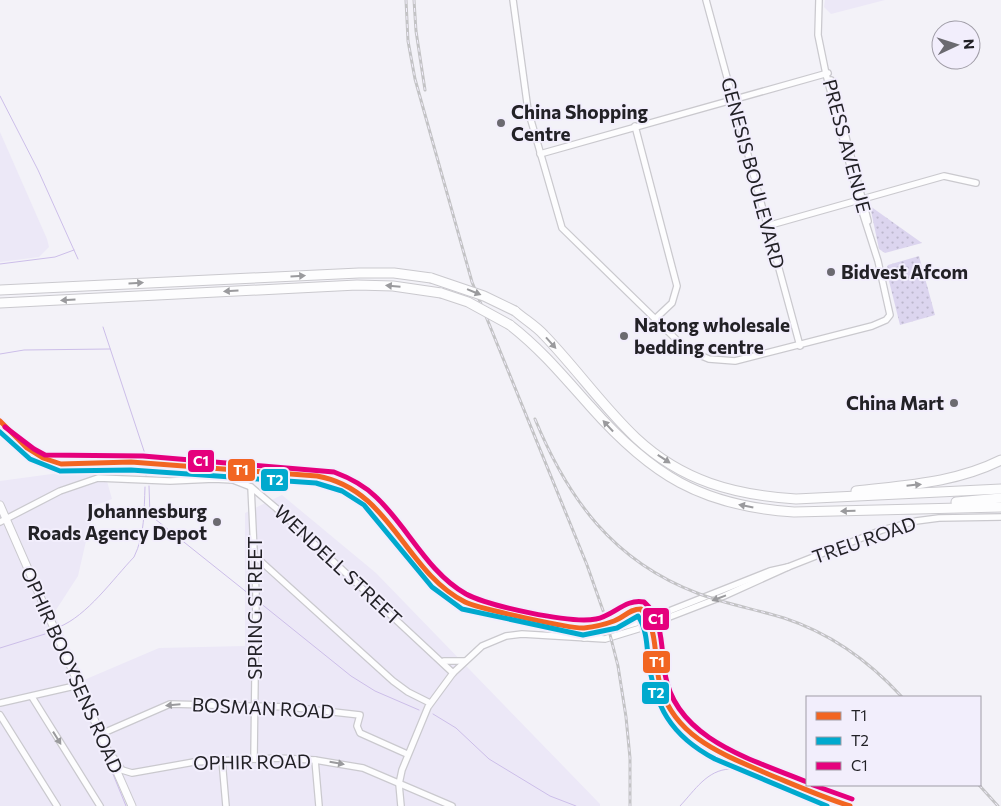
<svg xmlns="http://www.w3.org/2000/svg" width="1001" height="806" font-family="Commissioner,sans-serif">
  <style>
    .built { fill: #ece8f7 }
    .grass { fill: url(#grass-dots) }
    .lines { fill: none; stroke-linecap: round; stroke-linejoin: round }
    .stream { stroke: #ccbee9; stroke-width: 1 }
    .minor-casing { stroke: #cac9ce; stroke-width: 8 }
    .major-casing { stroke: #cac9ce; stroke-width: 9 }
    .highway-casing { stroke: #cac9ce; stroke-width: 11 }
    .minor { stroke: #fdfdfe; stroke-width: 5.5 }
    .major { stroke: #fdfdfe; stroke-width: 7 }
    .highway { stroke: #fdfdfe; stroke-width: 9 }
    .rail-casing { stroke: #c3c3c5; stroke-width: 3 }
    .rail { stroke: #f2eefc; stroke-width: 1; stroke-dasharray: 4; stroke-linecap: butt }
    .highway-bridge-casing { stroke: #cac9ce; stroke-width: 11; stroke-linecap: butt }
    .highway-bridge { stroke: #fdfdfe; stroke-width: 9 }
    .bus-1-casing { stroke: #f2eefc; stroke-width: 9 }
    .bus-2-casing { stroke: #f2eefc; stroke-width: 9 }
    .bus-3-casing { stroke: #f2eefc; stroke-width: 9 }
    .bus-1 { stroke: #f26522; stroke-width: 5 }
    .bus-2 { stroke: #00a9ce; stroke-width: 5 }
    .bus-3 { stroke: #e5007d; stroke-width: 5 }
    .oneway { fill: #9a9a9d }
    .poi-dot { fill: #6b6a70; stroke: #f2eefc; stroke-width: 2 }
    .labels { text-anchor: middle; stroke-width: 4; stroke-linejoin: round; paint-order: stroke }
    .poi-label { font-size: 19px; font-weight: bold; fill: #222126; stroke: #f2eefc; text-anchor: start }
    .street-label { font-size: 19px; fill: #222126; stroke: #f2eefc }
    .line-badge { stroke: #f2eefc; stroke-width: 2 }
    .badge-label { font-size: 14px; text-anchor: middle; font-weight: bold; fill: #fff }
  </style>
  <defs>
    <pattern id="grass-dots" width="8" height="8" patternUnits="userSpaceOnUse" patternTransform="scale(1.25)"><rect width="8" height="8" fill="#dcd5ef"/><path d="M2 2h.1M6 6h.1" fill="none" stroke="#bcb7cd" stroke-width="1.8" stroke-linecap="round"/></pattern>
  </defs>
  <rect width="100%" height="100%" fill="#f3f2f8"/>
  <g class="built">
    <path d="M825 0H885L831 14 824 7Z"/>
    <path d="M0 132 47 239 49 247 39 257 0 262Z"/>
    <path d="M103 467 112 499 94 506 78 576 54 613 84 680 159 648 245 646V513L282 495 376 573 600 804V806H0V481Z"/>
  </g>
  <g class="grass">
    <path d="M870 206 922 243 885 253 879 249Z"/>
    <path d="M919 256 935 315 900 325 886 269 888 265Z"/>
  </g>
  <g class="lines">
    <g class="stream">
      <path d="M0 96 38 170 78 259"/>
      <path d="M0 264 55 257 74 250"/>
      <path d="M103 327 147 460"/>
      <path d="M0 354 24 350 110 349"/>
      <path d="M146 476 147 467"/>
      <path d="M149 486 150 515 254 598"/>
      <path d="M259 602 351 676 375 691 419 710"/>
      <path d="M59 627C87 616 113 579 134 557 145 535 144 510 145 487"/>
      <path d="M0 648 45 634"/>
      <path d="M433 714 456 728 489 759 550 796 576 806"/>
      <path d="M98 741 105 756"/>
      <path d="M108 762 126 806"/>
      <path d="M680 806C695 790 707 770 730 769L829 806"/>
    </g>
    <defs>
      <g id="minor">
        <path d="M513 0 528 110 562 228 687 350 709 359 735 361 872 326 886 320 890 315 878 261 861 208 826 74 818 35 819 0"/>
        <path d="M706 0 800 346"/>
        <path d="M831 80 868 221"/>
        <path d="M635 126 677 286 672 303 655 319"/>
        <path d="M540 154 828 73"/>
        <path d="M767 226 944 176 976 183"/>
        <path d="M251 487 256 594 254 759"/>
        <path d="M0 522 60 491 98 478 170 481 214 479 233 480 251 487 276 508 453 673"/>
        <path d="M256 557 393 681 408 692 430 703"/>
        <path d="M584 638 649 619 770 571 788 567 882 530 916 521 939 518 1001 517"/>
        <path d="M444 661H465"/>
        <path d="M32 697 100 806"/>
        <path d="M0 703 79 685"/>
        <path d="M0 715 57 806"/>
        <path d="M101 734 170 704 289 707 360 715 357 726 360 733 407 754"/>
        <path d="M114 758 122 770 132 773 194 762 278 758 315 760 363 768 452 806"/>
        <path d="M222 760 226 806"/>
        <path d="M315 760 319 806"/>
        <path d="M401 806 399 784 402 770 428 707 453 673 482 646 506 636 522 634 605 639 641 628 724 596 788 567"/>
      </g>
      <path id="major" d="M0 505 132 806"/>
      <g id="highway">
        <path d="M0 290 359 273H394L431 278"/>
        <path d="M0 303 357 285 393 286 441 293"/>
        <path d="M515 311C524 319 536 326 544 335 576 368 603 407 636 438 682 481 734 495 796 499L1001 489"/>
        <path d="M510 325C541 349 564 377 590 406 651 475 701 506 794 512L1001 507"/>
        <path d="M856 491C906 485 955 483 1001 460"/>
        <path d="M956 502 1001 498"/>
      </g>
    </defs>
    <use href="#minor" class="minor-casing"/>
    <use href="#major" class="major-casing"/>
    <use href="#highway" class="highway-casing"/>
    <use href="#minor" class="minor"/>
    <use href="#major" class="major"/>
    <use href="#highway" class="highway"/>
    <defs>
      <g id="rail">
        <path d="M406 0 408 41 415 79 472 282 587 565 606 619 618 666 626 717 630 758V806"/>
        <path d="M414 0 416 31 425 90"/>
        <path d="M535 419C568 499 613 561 697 593 725 604 755 609 784 618 830 633 870 662 902 697"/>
        <path d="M979 785 998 806"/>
      </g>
    </defs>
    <use href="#rail" class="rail-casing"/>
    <use href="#rail" class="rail"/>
    <defs>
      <g id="highway-bridge">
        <path d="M431 278 484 296 515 311"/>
        <path d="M441 293 468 302 510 325"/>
      </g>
    </defs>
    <use href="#highway-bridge" class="highway-bridge-casing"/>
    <use href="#highway-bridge" class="highway-bridge"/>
    <defs>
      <path id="bus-1" d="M0 421 27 448 43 458 61 464 131 462 317 476C391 489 404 571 465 602 477 608 571 629 584 628 593 627 606 624 614 621 625 617 629 609 641 609 660 630 653 664 661 689 677 739 725 755 768 774 795 785 822 797 850 806"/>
      <path id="bus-2" d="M0 432 30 459 60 471 131 470 316 483 342 491 364 505 432 587 462 609 583 635 617 628 638 616C646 627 647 644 648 657 654 706 671 736 715 759L827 806"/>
      <g id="bus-3">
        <path d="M5 427 34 449 45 455 143 456 334 472C350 478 364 485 376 497 408 527 427 572 466 594 489 606 570 624 596 619 613 616 626 598 644 602 664 619 661 650 665 674 676 740 754 760 807 782"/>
        <path d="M813 785 852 799"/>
      </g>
    </defs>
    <use href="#bus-1" class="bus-1-casing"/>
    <use href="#bus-2" class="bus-2-casing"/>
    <use href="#bus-3" class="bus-3-casing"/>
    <use href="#bus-1" class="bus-1"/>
    <use href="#bus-2" class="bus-2"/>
    <use href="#bus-3" class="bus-3"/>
  </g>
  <defs><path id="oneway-solid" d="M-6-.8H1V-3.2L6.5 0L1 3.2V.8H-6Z" transform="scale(1.25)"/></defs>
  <g class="oneway">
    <use href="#oneway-solid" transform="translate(298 276) rotate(-3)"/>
    <use href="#oneway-solid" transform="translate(136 283) rotate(-3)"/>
    <use href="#oneway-solid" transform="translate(393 286) rotate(-175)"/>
    <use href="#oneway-solid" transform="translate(231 291) rotate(177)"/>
    <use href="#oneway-solid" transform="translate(474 292) rotate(22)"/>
    <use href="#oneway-solid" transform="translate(68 300) rotate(177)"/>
    <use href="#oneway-solid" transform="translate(551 343) rotate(48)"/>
    <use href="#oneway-solid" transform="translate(608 426) rotate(-133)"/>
    <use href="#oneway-solid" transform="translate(664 459) rotate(33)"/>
    <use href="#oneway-solid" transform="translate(914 485) rotate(-6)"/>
    <use href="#oneway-solid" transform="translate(746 506) rotate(-169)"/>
    <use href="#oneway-solid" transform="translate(848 511) rotate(178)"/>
    <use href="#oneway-solid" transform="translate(719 598) rotate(159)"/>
    <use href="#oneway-solid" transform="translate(173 705) rotate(175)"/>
    <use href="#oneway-solid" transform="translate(57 738) rotate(58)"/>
    <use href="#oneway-solid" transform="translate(337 763) rotate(10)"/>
  </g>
  <g class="poi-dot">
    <circle cx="501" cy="123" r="5"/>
    <circle cx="831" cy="272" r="5"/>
    <circle cx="624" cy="336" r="5"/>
    <circle cx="954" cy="403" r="5"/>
    <circle cx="217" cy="522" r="5"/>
  </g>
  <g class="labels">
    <g class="poi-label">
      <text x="511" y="119">China Shopping<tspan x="511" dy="22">Centre</tspan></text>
      <text x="841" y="279">Bidvest Afcom</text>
      <text x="634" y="332">Natong wholesale<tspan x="634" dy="22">bedding centre</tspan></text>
      <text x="944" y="410" text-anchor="end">China Mart</text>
      <text x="207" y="518" text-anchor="end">Johannesburg<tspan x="207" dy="22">Roads Agency Depot</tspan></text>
    </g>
    <g class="street-label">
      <text transform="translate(847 146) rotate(75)" y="7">PRESS AVENUE</text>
      <text transform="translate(753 173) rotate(75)" y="7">GENESIS BOULEVARD</text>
      <text transform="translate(864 540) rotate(-19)" y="7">TREU ROAD</text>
      <text transform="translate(338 565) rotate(43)" y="7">WENDELL STREET</text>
      <text transform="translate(255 608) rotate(-90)" y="7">SPRING STREET</text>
      <text transform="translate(72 670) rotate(66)" y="7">OPHIR BOOYSENS ROAD</text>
      <text transform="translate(263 708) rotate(3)" y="7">BOSMAN ROAD</text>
      <text transform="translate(252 762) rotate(-1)" y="7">OPHIR ROAD</text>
    </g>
  </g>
  <g class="line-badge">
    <rect x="187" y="449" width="28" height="24" rx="5" fill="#e5007d"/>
    <rect x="227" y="458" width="29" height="24" rx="5" fill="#f26522"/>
    <rect x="260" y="468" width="29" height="24" rx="5" fill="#00a9ce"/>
    <rect x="642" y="607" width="28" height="24" rx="5" fill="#e5007d"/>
    <rect x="642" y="650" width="29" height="24" rx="5" fill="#f26522"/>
    <rect x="641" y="681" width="29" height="24" rx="5" fill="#00a9ce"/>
  </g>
  <g class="badge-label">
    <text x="201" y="466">C1</text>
    <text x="241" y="475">T1</text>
    <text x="275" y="485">T2</text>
    <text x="656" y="624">C1</text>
    <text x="657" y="667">T1</text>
    <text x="656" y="698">T2</text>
  </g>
  <rect x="806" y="696" width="175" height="90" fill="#f2eefc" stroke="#9f9ca6"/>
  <rect x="816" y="712" width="25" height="8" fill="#f26522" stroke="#9f9ca6"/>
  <text x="851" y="721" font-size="15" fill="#222126">T1</text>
  <rect x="816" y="737" width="25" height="8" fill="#00a9ce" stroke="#9f9ca6"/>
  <text x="851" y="746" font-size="15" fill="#222126">T2</text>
  <rect x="816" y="762" width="25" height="8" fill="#e5007d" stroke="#9f9ca6"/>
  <text x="851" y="771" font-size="15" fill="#222126">C1</text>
  <g transform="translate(956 45) rotate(86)"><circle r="24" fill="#f2eefc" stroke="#9f9ca6"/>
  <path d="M0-4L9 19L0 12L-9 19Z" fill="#6b6a70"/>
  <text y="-8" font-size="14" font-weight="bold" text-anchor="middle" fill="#222126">N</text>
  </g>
</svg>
